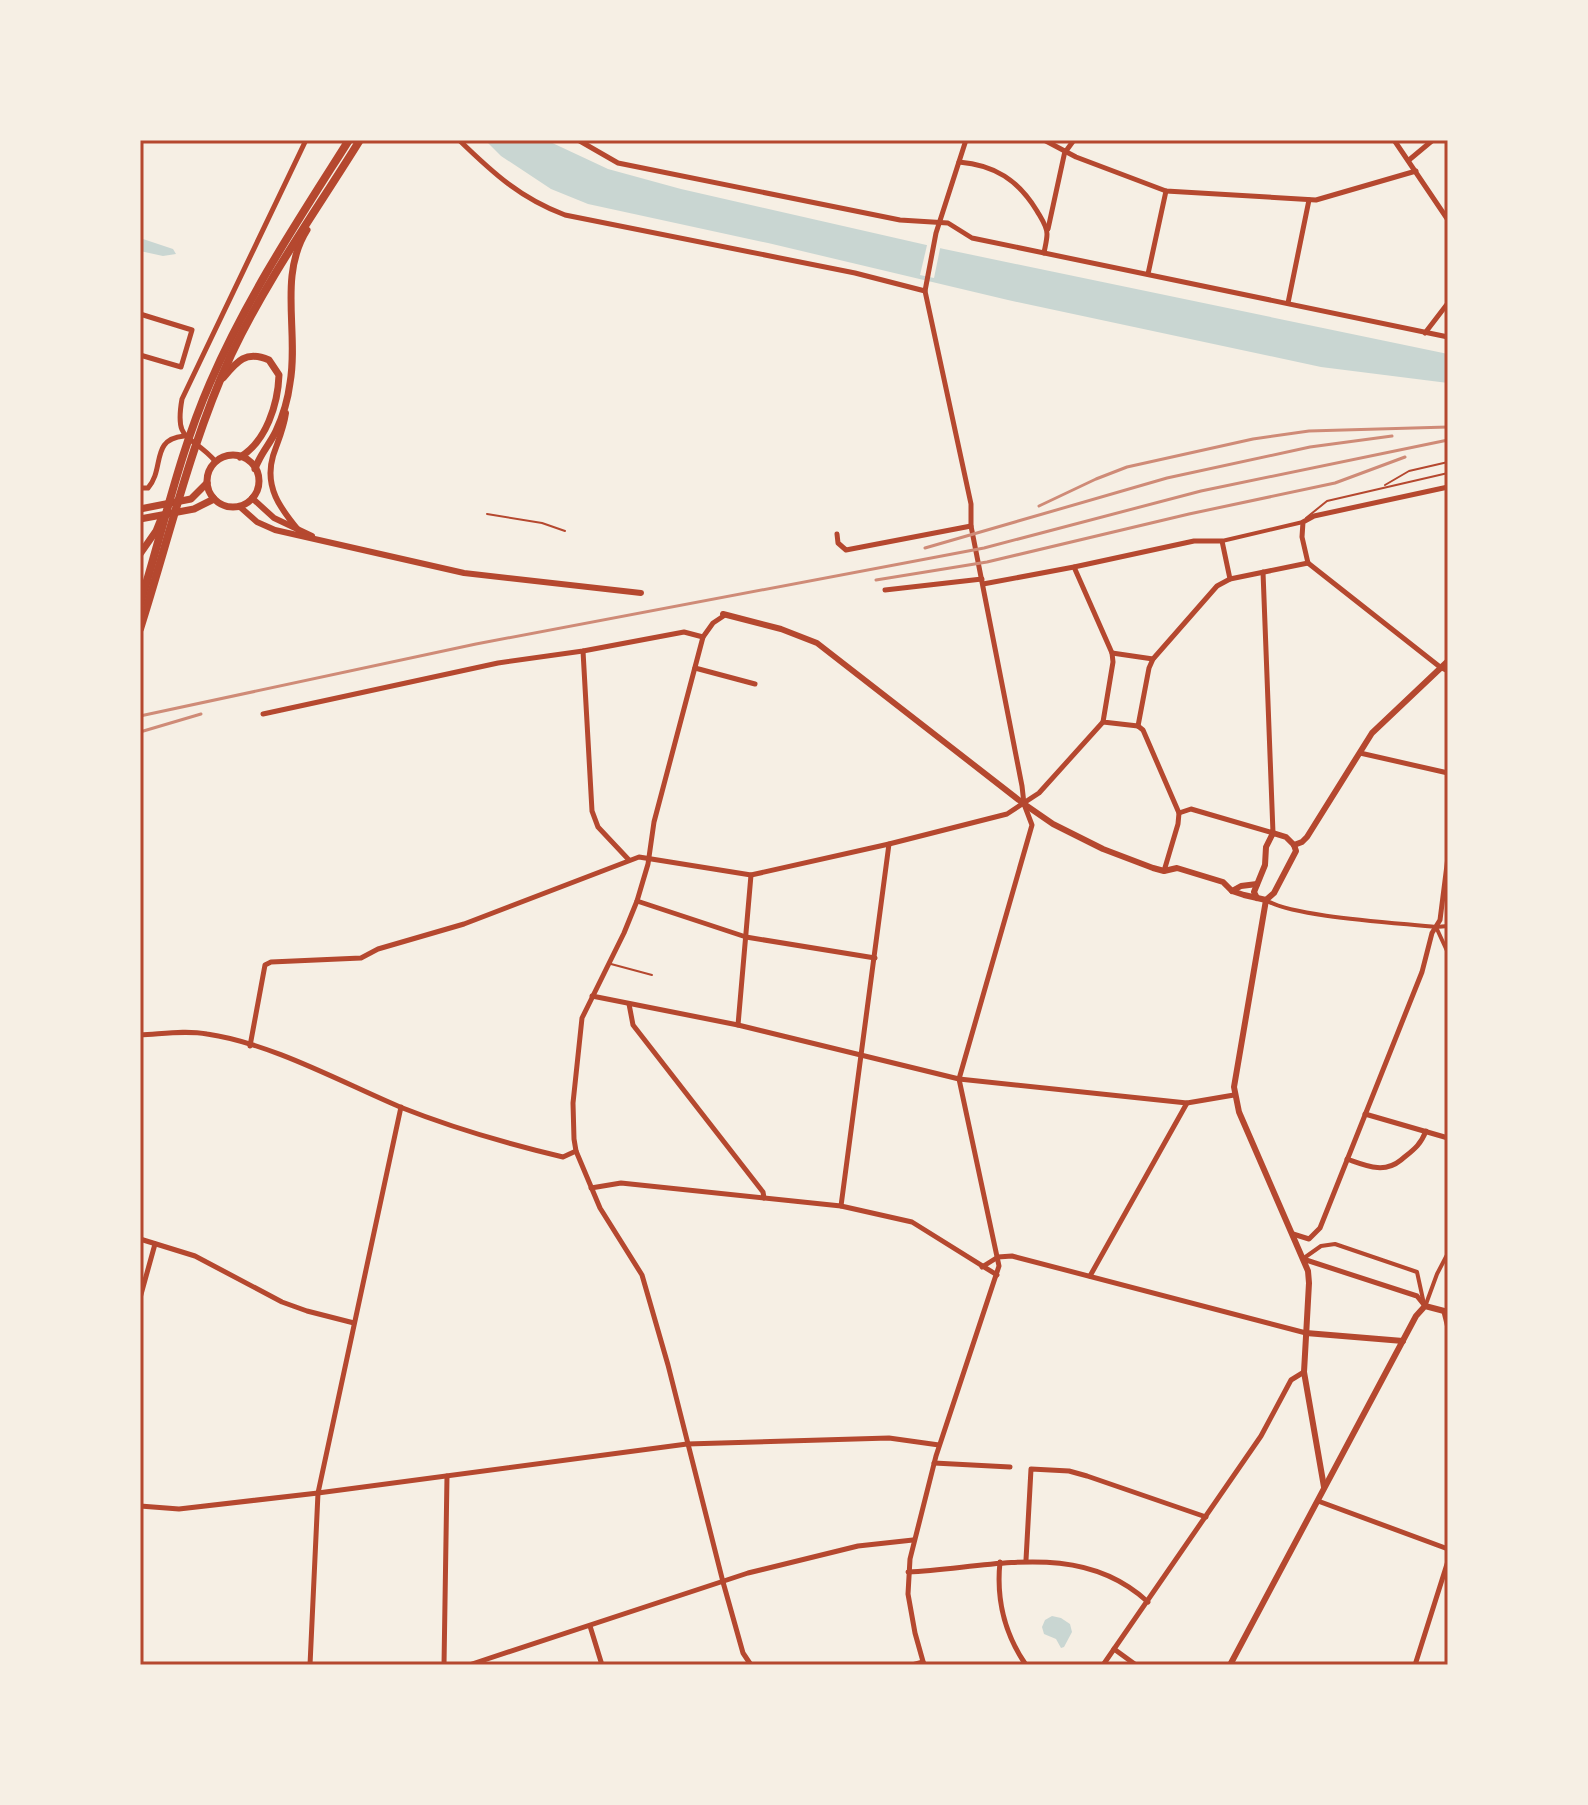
<svg xmlns="http://www.w3.org/2000/svg" width="1588" height="1805" font-family="Georgia,serif">
  <style>
    .water { fill: #c9d6d2 }
    .pier { fill: #f6efe4 }
    .lines { fill: none; stroke-linecap: round; stroke-linejoin: round }
    .service { stroke: #b5482f; stroke-width: 2 }
    .pedestrian { stroke: #b5482f; stroke-width: 4 }
    .minor { stroke: #b5482f; stroke-width: 5 }
    .tertiary { stroke: #b5482f; stroke-width: 6 }
    .secondary { stroke: #b5482f; stroke-width: 7 }
    .primary { stroke: #b5482f; stroke-width: 8 }
    .rail { stroke: #cf8b77; stroke-width: 3 }
    .neatline { fill: none; stroke: #b5482f; stroke-width: 3 }
  </style>
  <rect width="100%" height="100%" fill="#f6efe4"/>
  <g class="water">
    <path d="M485 140H546L608 169 681 189 944 249 1448 354V383L1321 367 1008 300 768 243 588 204 551 189 501 156Z"/>
    <path d="M140 238 173 249 176 254 163 256 140 251Z"/>
    <path d="M1052 1616 1061 1618 1070 1624 1072 1632 1064 1647 1061 1648 1056 1639 1044 1634 1042 1627 1045 1620Z"/>
  </g>
  <path class="pier" d="M928 241 941 244 934 278 920 275Z"/>
  <g class="lines">
    <g class="service">
      <path d="M1385 485 1409 471 1448 462"/>
      <path d="M487 514 542 523 565 531"/>
      <path d="M1306 518 1327 501 1448 473"/>
      <path d="M611 964 652 975"/>
    </g>
    <g class="pedestrian">
      <path d="M1222 541 1303 522"/>
      <path d="M1266 900C1290 917 1401 923 1436 927L1448 926"/>
      <path d="M1436 927 1448 953"/>
      <path d="M1304 1258 1321 1246 1335 1244 1417 1272 1424 1304"/>
      <path d="M1426 1304 1437 1274 1448 1253"/>
    </g>
    <g class="minor">
      <path d="M459 140C493 173 520 198 565 215L855 273 925 291"/>
      <path d="M578 140 618 163 900 220 948 223 972 238 1448 337"/>
      <path d="M1044 140 1076 157 1166 191 1316 200 1416 171"/>
      <path d="M1394 140 1448 220"/>
      <path d="M1066 151 1074 140"/>
      <path d="M1409 160 1433 140"/>
      <path d="M959 162C995 165 1018 180 1037 211 1041 218 1047 226 1047 234 1047 240 1045 247 1044 253"/>
      <path d="M1048 229 1065 151"/>
      <path d="M1148 274 1166 191"/>
      <path d="M1288 303 1309 200"/>
      <path d="M140 314 192 330 181 367 140 355"/>
      <path d="M1425 333 1448 303"/>
      <path d="M216 462C191 433 174 444 182 399L306 140"/>
      <path d="M140 488H148C165 469 150 439 184 436"/>
      <path d="M837 534 838 543 846 550 971 526"/>
      <path d="M1308 563 1302 537 1303 522 1314 516 1448 487"/>
      <path d="M1308 563 1440 667 1448 671"/>
      <path d="M1074 567 1112 653"/>
      <path d="M983 584 1074 567 1194 541H1222L1230 579"/>
      <path d="M885 590 982 579"/>
      <path d="M725 615 713 623 703 637 654 822 648 864 637 901 624 933 582 1018 573 1103 574 1139 576 1151 600 1208 642 1275 668 1365 723 1582 743 1653 751 1665"/>
      <path d="M583 651 592 811 598 827 629 860"/>
      <path d="M695 668 755 684"/>
      <path d="M263 714 498 663 583 651 684 632 703 637"/>
      <path d="M1138 726 1149 668 1153 659 1217 586 1230 579 1308 563"/>
      <path d="M1138 726 1143 730 1179 813 1178 824 1164 871"/>
      <path d="M1138 726 1103 722 1113 662 1112 653 1153 659"/>
      <path d="M1360 753 1448 773"/>
      <path d="M1179 813 1191 809 1273 833 1263 572"/>
      <path d="M637 901 746 937 875 958"/>
      <path d="M592 996 738 1025 959 1079 1187 1103 1234 1095"/>
      <path d="M629 1004 633 1025 763 1192 764 1198"/>
      <path d="M738 1025 751 875"/>
      <path d="M140 1035C162 1034 185 1030 207 1034 270 1043 341 1082 400 1107 453 1128 508 1144 563 1157L576 1151"/>
      <path d="M250 1046 265 965 271 962 361 958 378 949 464 924 639 857 751 875 889 844 1007 814 1039 793 1103 722"/>
      <path d="M1365 1114 1448 1138"/>
      <path d="M1347 1159C1367 1166 1384 1174 1401 1160 1413 1150 1420 1146 1426 1131"/>
      <path d="M591 1188 621 1183 841 1206 912 1222 997 1275"/>
      <path d="M841 1206 889 844"/>
      <path d="M1293 1234 1309 1239 1320 1228 1422 972 1432 933 1440 920 1448 857"/>
      <path d="M140 1239 195 1256 282 1302 307 1311 354 1323"/>
      <path d="M1303 1259 1417 1296 1425 1306"/>
      <path d="M982 1267 998 1257 1012 1256 1306 1333"/>
      <path d="M1090 1276 1187 1103"/>
      <path d="M140 1298 155 1244"/>
      <path d="M1444 1312 1448 1328"/>
      <path d="M934 1463 1010 1467"/>
      <path d="M1318 1501 1448 1549"/>
      <path d="M140 1506 179 1509 318 1493 687 1444 889 1438 939 1445"/>
      <path d="M1026 1560 1031 1469 1069 1471 1087 1476 1206 1517"/>
      <path d="M1000 1562C996 1600 1004 1633 1026 1665"/>
      <path d="M908 1572C991 1568 1080 1539 1148 1602"/>
      <path d="M590 1626 602 1665"/>
      <path d="M1114 1649 1136 1665"/>
      <path d="M310 1665 318 1493 401 1107"/>
      <path d="M444 1665 447 1476"/>
      <path d="M469 1665 748 1573 858 1546 913 1540"/>
      <path d="M912 1665 923 1662"/>
      <path d="M924 1665 915 1633 908 1594 910 1559 936 1456 999 1266 959 1079 1032 825 1024 804 1022 786 971 526V504L925 291 936 233 966 140"/>
      <path d="M1103 1665 1261 1436 1291 1380 1304 1372"/>
      <path d="M1415 1665 1448 1561"/>
    </g>
    <g class="tertiary">
      <path d="M286 413C284 428 278 441 273 456 264 487 280 508 299 531"/>
      <path d="M252 498 274 518 312 536"/>
      <path d="M239 506 257 522 275 530 464 573 641 593"/>
      <path d="M723 614 781 629 817 643 1024 804 1053 824 1103 849 1153 868 1164 871 1177 868 1223 882 1232 891 1244 895 1266 900"/>
      <path d="M1294 845 1302 842 1307 837 1372 733 1448 661"/>
      <path d="M1232 891 1241 886 1257 884"/>
      <path d="M1257 898 1254 892 1265 865 1266 847 1273 833 1286 837 1294 845"/>
      <path d="M1266 900 1234 1087 1239 1112 1308 1271 1309 1283 1304 1372 1324 1487"/>
      <path d="M1266 900 1274 893 1296 851 1294 845"/>
      <path d="M1306 1333 1403 1341"/>
      <path d="M1230 1665 1416 1316 1425 1306 1448 1312"/>
    </g>
    <g class="secondary">
      <path d="M223 378C237 361 246 350 269 360L279 375C278 404 266 442 240 457"/>
      <circle cx="233" cy="481" r="26"/>
      <path d="M255 469C260 454 270 444 276 431 283 416 288 399 290 383 299 332 278 276 307 230"/>
      <path d="M140 509 191 499 207 483"/>
      <path d="M140 519 194 509 214 499"/>
      <path d="M140 554 156 531 162 516"/>
    </g>
    <g class="primary">
      <path d="M140 604C163 530 179 454 210 383 247 297 299 219 349 140"/>
      <path d="M140 629C169 538 191 442 231 355 267 279 316 211 360 140"/>
    </g>
    <g class="rail">
      <path d="M1039 506 1096 479 1127 467 1253 439 1309 431 1448 427"/>
      <path d="M925 548 1167 478 1310 447 1392 436"/>
      <path d="M876 580 987 562 1189 514 1335 483 1405 457"/>
      <path d="M140 716 476 644 984 548 1201 491 1448 440"/>
      <path d="M140 732 201 714"/>
    </g>
  </g>
  <rect width="1588" height="1805" fill="none" stroke="#f6efe4" stroke-width="284"/>
  <rect x="142" y="142" width="1304" height="1521" class="neatline"/>
</svg>
